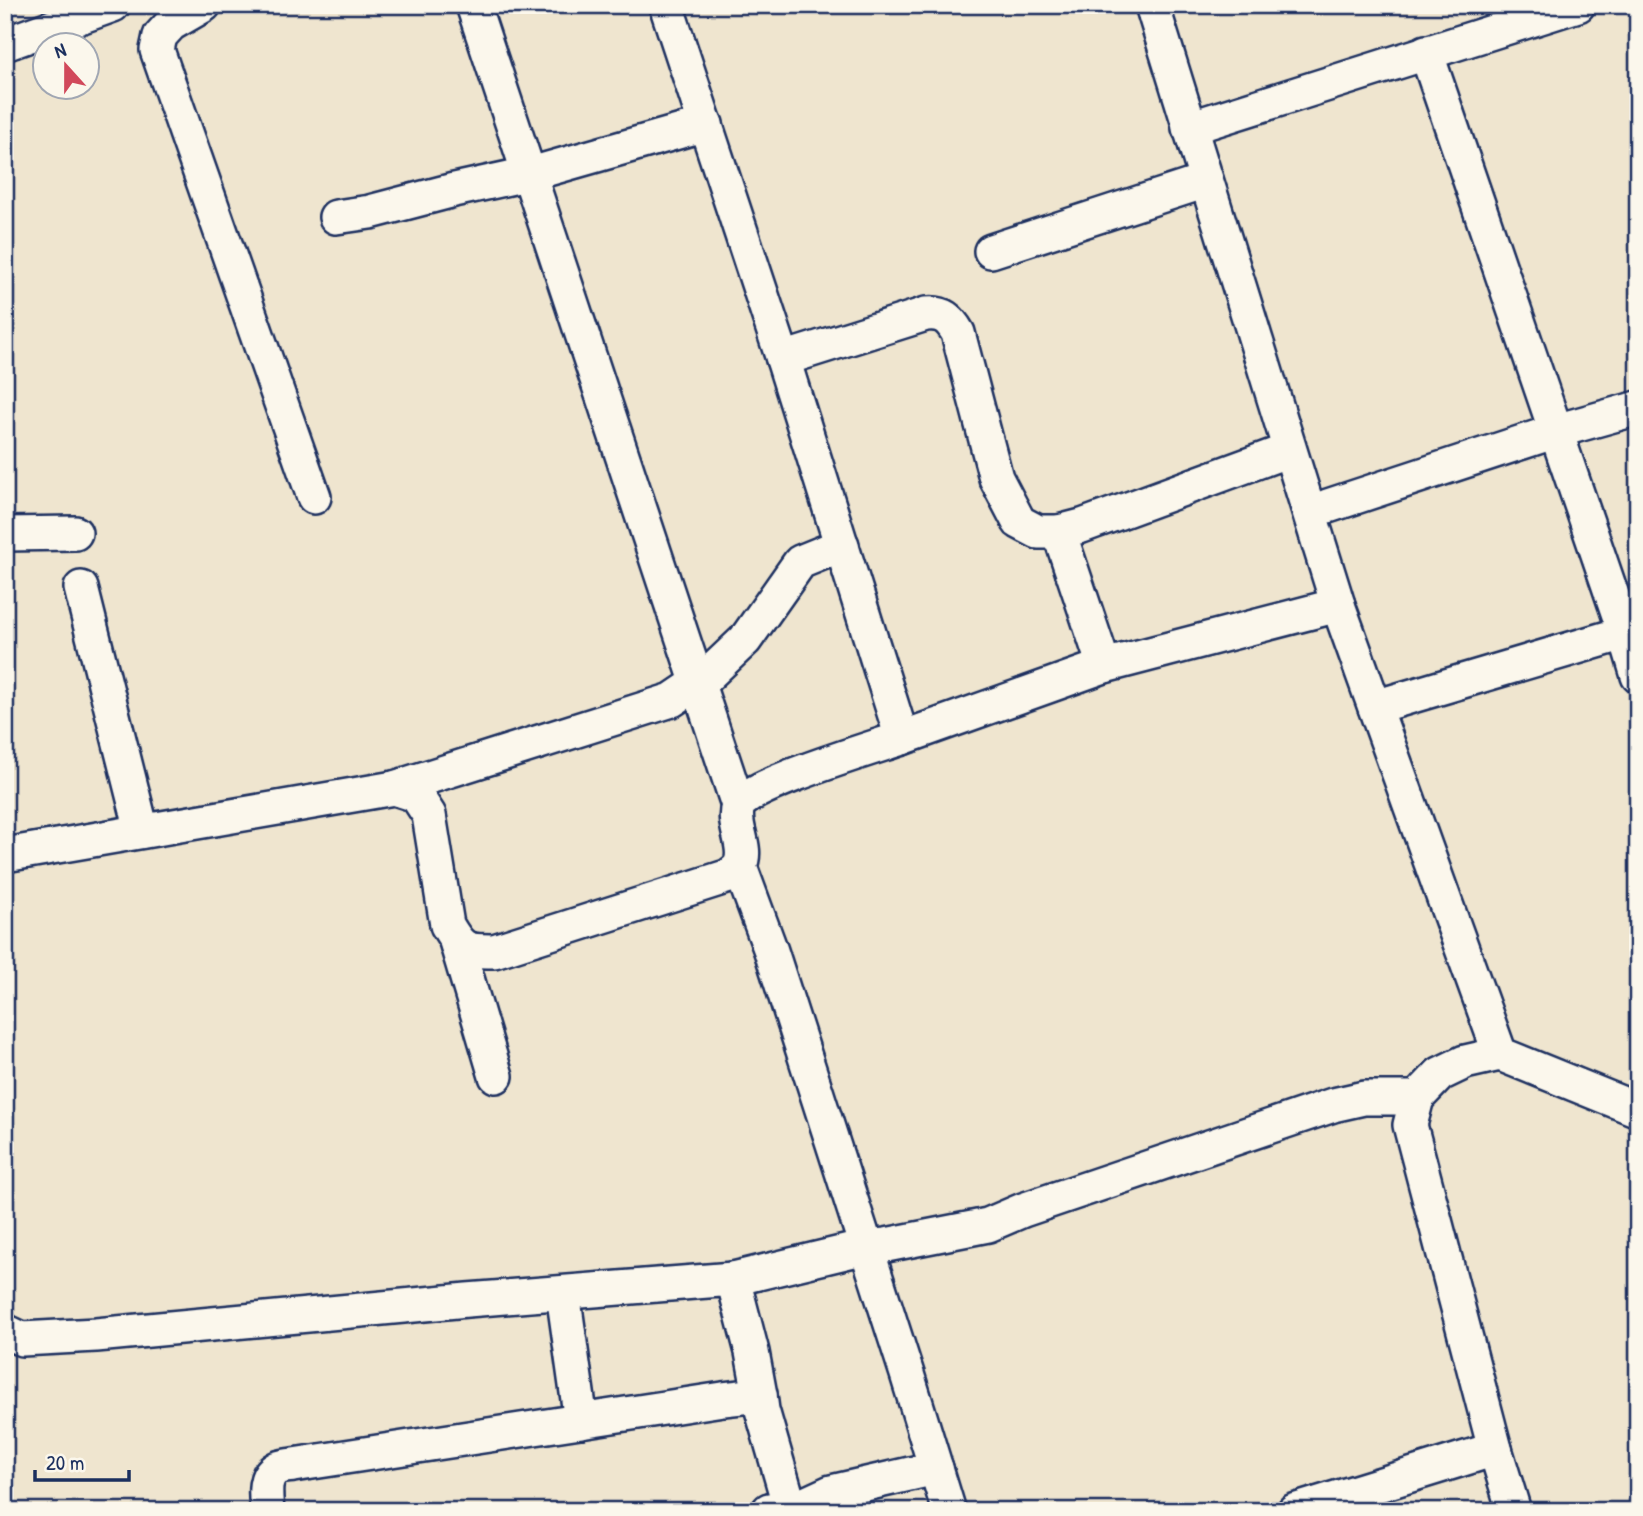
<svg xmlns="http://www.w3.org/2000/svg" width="1643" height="1516" font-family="'Patrick Hand',sans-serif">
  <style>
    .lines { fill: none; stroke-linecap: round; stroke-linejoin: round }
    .street-casing { stroke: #1b2f5e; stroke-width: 38 }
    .street { stroke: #fbf7ec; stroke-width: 33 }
  </style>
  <rect width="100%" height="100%" fill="#efe5cf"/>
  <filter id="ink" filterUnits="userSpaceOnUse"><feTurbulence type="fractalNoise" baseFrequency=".0143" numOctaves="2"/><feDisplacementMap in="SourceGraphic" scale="14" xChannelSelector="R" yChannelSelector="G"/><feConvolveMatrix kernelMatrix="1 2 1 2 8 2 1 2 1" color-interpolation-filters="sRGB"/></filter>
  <g filter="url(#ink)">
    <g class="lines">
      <defs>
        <g id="street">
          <path d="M204 5 171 24 160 36 157 50 314 497"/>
          <path d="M473 5 738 805"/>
          <path d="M666 5 783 359 902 738 1104 666 1338 605"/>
          <path d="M1152 5 1338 605 1500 1054 1638 1110"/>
          <path d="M5 44 113 5"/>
          <path d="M1426 52 1625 633 1638 676"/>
          <path d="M1189 128 1578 5"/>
          <path d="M336 217 370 212 454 190 541 171 706 124"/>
          <path d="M991 251 1206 181"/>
          <path d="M783 359 926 314C943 312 950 319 958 333L996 478 1019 522 1038 532H1059"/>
          <path d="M1328 506 1556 431 1638 408"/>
          <path d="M5 534 75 533"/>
          <path d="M81 588 142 831"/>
          <path d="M1104 666 1059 532 1082 526 1289 450"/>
          <path d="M1375 707 1638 629"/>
          <path d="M394 788 672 700 706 677 745 640 800 562 842 545"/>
          <path d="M5 855 394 788 416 795 429 815 447 925C462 951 466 951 494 951L729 876C732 873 738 870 740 865 749 847 731 825 738 806 745 786 876 747 902 738"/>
          <path d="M740 867 771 951 907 1374 949 1511"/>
          <path d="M456 941 496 1076"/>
          <path d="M1500 1054 1465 1062 1440 1074 1417 1098 1410 1125 1495 1449 1514 1511"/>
          <path d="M733 1279 866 1247 886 1245 988 1225 1023 1210 1333 1105 1364 1098H1417"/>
          <path d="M563 1293 581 1421"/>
          <path d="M5 1331 22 1339 96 1335 467 1300 733 1279 752 1352 760 1395"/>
          <path d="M769 1510 805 1504 831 1492 936 1468"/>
          <path d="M267 1511C266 1497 262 1477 276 1469 281 1466 288 1466 293 1465L723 1399 760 1395 762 1410 791 1511"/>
          <path d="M1294 1511 1495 1449"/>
        </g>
      </defs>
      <use href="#street" class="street-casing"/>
      <use href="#street" class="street"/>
    </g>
  </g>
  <rect width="1643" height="1516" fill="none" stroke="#fbf7ec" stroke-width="28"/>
  <rect x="14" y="14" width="1615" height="1488" fill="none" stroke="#1b2f5e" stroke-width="2.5" filter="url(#ink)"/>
  <g transform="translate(66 66) rotate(339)"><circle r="33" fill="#fbf7ec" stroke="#a1a7b3" stroke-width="2"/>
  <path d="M0-5L12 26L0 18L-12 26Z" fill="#d1495b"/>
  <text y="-10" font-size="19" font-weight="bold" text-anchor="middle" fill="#1b2f5e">N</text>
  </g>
  <path d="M35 1470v10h94v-10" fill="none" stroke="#1b2f5e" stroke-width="3.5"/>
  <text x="46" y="1470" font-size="21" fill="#1b2f5e" stroke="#fbf7ec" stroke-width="5" paint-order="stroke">20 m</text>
</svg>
